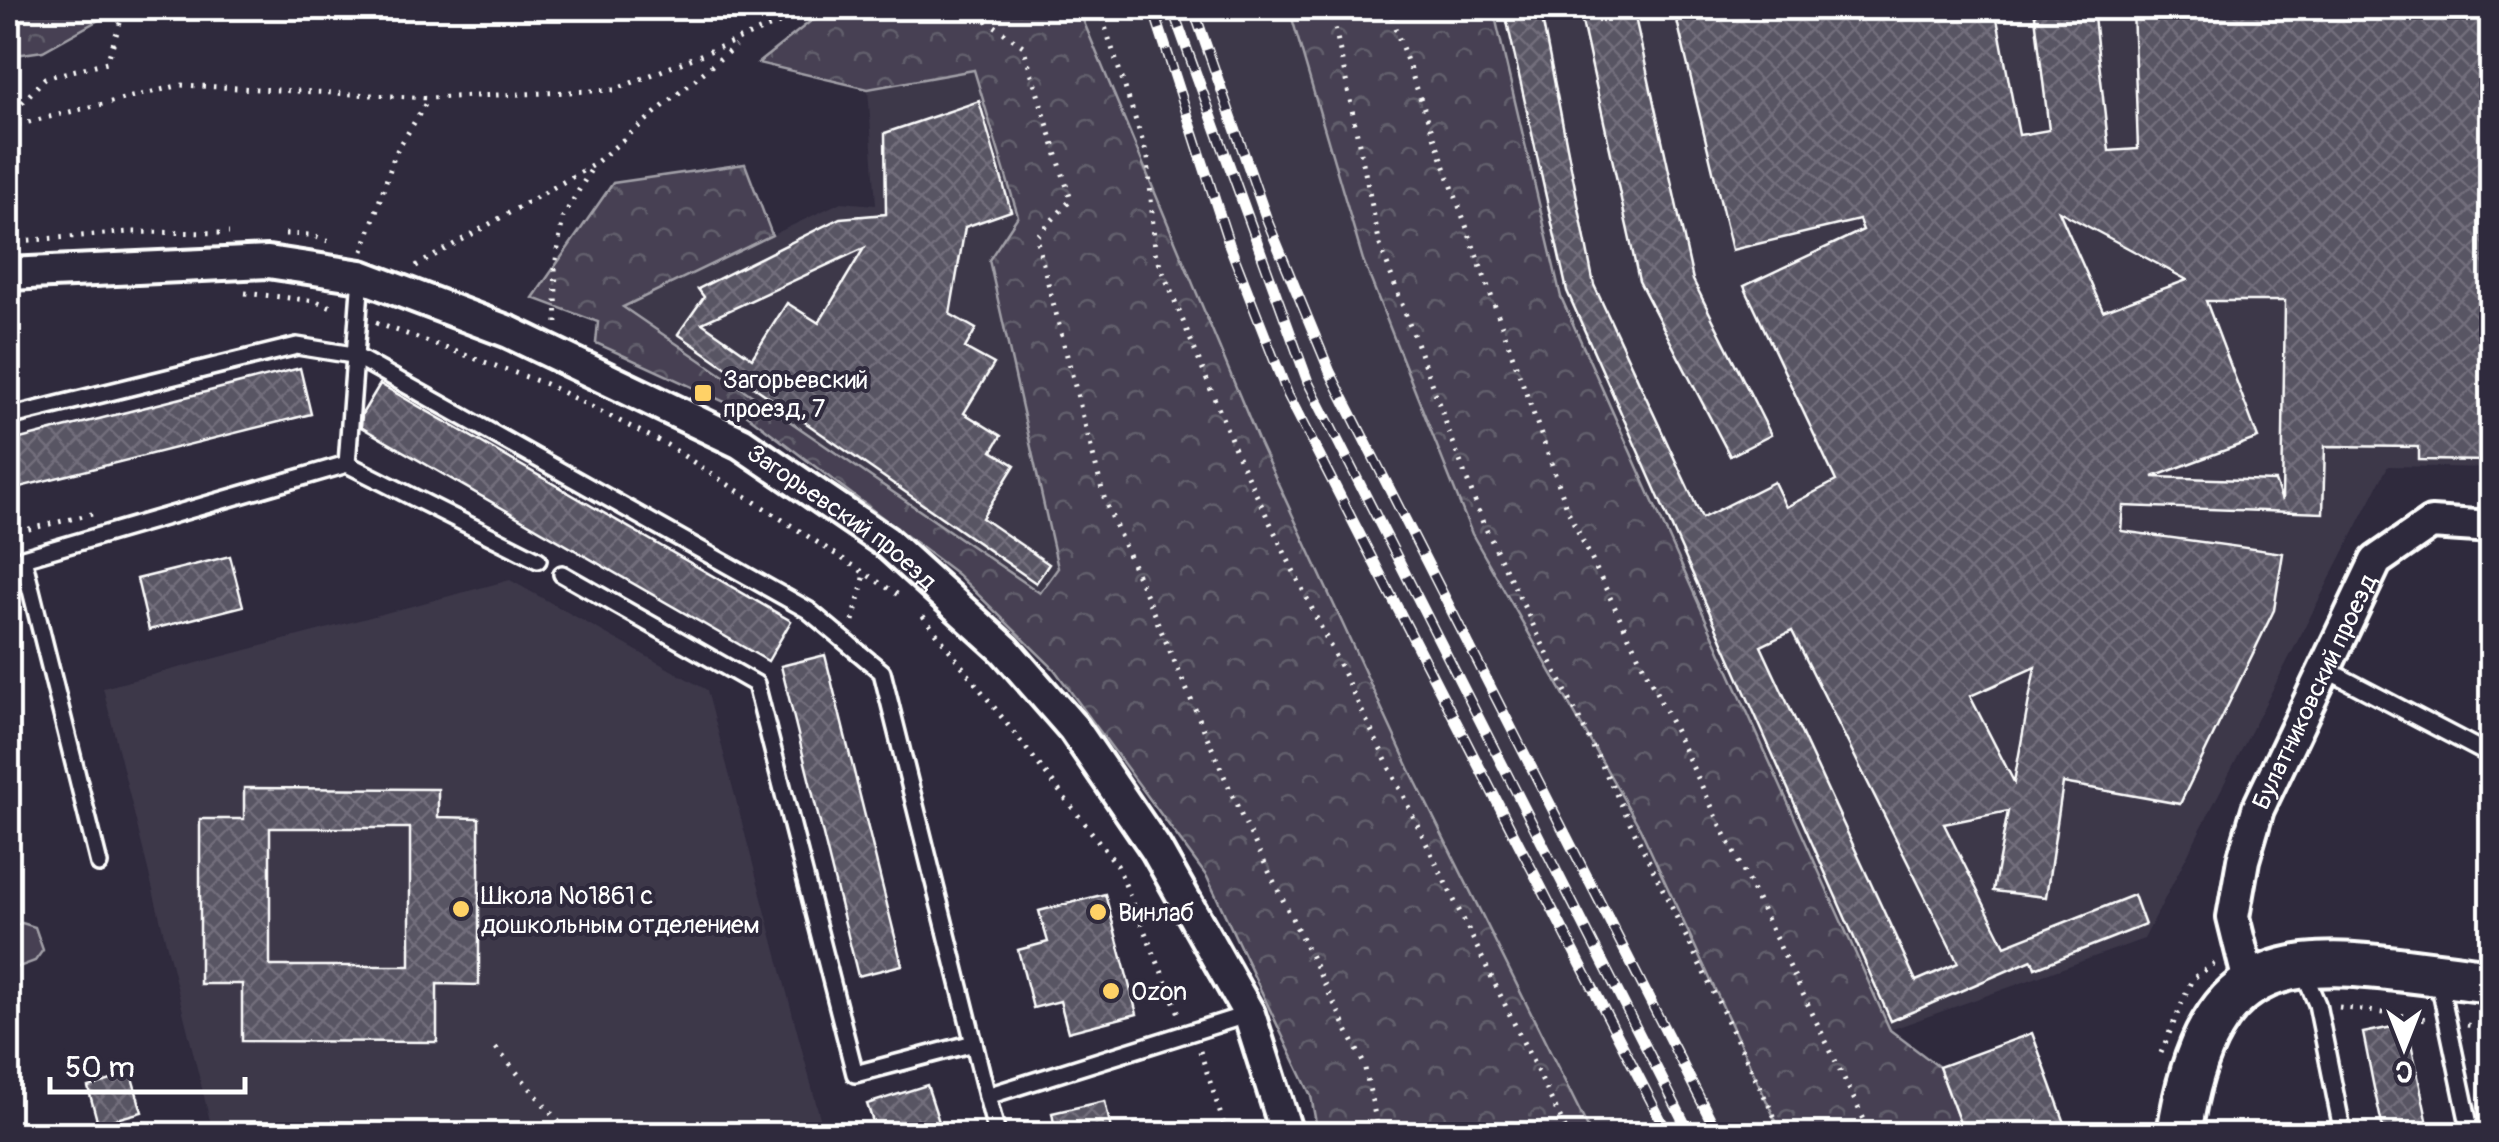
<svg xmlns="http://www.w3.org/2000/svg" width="2499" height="1142" font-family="Pangolin,sans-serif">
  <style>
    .built { fill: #3c3749 }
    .forest { fill: url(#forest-crowns); stroke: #a2a0a8; stroke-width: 2.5 }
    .pitch { fill: #464152; stroke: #a2a0a8; stroke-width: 2.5 }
    .building { fill: url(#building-cross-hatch); stroke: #fff; stroke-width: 2.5; fill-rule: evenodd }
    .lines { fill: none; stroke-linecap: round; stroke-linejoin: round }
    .lane-casing { stroke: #fff; stroke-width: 22 }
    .street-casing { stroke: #fff; stroke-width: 38 }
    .secondary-casing { stroke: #fff; stroke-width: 50 }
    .path { stroke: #fff; stroke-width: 5; stroke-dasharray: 2.5 8; stroke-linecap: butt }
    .lane { stroke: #2f2a3d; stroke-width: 15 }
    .street { stroke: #2f2a3d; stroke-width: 30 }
    .secondary { stroke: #2f2a3d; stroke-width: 42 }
    .rail-casing { stroke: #fff; stroke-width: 11 }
    .rail { stroke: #2f2a3d; stroke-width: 8; stroke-dasharray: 22; stroke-linecap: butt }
    .poi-dot { fill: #ffd166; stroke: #2f2a3d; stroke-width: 4 }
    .labels { text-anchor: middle; stroke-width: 8; stroke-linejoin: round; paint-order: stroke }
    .poi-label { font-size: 25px; fill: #fff; stroke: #2f2a3d; text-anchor: start }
    .street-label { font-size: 25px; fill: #fff; stroke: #2f2a3d }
  </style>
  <defs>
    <pattern id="forest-crowns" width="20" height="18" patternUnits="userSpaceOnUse" patternTransform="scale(2.5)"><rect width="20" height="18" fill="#464152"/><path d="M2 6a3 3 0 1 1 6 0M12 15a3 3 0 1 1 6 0" fill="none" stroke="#625e6c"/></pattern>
    <pattern id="building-cross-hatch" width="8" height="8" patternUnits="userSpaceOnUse" patternTransform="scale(2.5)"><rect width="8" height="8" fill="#595564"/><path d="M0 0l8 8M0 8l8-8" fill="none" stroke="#726e7b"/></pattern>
  </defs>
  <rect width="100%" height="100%" fill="#2f2a3d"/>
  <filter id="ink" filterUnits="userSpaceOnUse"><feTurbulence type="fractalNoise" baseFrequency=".01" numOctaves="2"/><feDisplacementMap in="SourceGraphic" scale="20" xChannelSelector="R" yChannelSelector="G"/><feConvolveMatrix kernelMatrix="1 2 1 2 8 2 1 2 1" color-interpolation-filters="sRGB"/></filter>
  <g filter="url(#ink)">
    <g class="built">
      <path d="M1078 8H1289L1363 260 1472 534 1640 828 1782 1134H1591L1410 770 1258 440Z"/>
      <path d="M1493 8H2491V468L2388 466 2144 939 1890 1030 1561 297Z"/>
      <path d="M974 70 1018 216 989 260 1058 568 1040 594 622 307 841 202 876 205 868 89Z"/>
      <path d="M510 580 707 690 823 1129 800 1134 213 1133 103 688Z"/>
    </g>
    <g class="forest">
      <path d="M8 8H120L43 51 8 56Z"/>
      <path d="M857 8H1078L1258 440 1410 770 1591 1134H1318L1311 1096 1207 877 1054 669 957 574 738 408 596 343 598 322 533 298 613 183 745 164 772 235 623 307 1040 593 1058 568 989 260 1018 216 974 70 868 89 758 63 811 21Z"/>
      <path d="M1289 8H1493L1561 297 1890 1030 1939 1067 1964 1134H1782L1640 828 1472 534 1363 260Z"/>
    </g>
    <path class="pitch" d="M22 923 35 927 43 950 35 961 8 971V929Z"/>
    <g class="building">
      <path d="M1504 8H1540L1594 285 1702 518 1774 482 1786 507 1836 481 1744 286 1863 230 1859 220 1732 250 1674 8H1995L2019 135 2049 130 2034 8H2093L2109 151 2138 149 2133 8H2492V461L2419 460V447L2325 446 2323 513 2123 506 2121 531 2283 553 2274 610 2180 804 2063 783 2046 897 1993 891 2008 811 1944 824 2005 946 2134 895 2145 925 2035 968 2032 960 1891 1021 1567 291ZM2059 211 2141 255 2187 280 2103 311ZM2206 301H2285L2282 501 2275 481 2153 477 2258 438ZM1792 631 1958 963 1916 981 1761 646ZM2035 667 2014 782 1970 696Z"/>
      <path d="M1579 8H1633L1693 280 1771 435 1730 456 1639 281Z"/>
      <path d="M979 101 1011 211 965 227 950 314 976 329 965 348 994 364 964 413 1001 436 992 451 1015 465 982 518 1049 564 1036 583 678 334 704 297 698 289 840 218 886 214 885 133ZM864 248 819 323 787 303 752 358 702 323Z"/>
      <path d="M300 368 311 414 8 490V442Z"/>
      <path d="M380 384 791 621 768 661 361 427 362 414Z"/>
      <path d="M230 556 243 606 149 630 137 579Z"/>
      <path d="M825 655 902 965 858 976 781 666Z"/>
      <path d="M244 788 438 789V817L479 818V985L437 984V1042L242 1041V984H200V819H244ZM270 828H410V966H270Z"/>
      <path d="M1105 894 1137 1014 1068 1032 1060 1001 1033 1008 1018 950 1048 942 1039 911Z"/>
      <path d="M2407 1024 2430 1134H2384L2374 1088 2363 1033Z"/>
      <path d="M2032 1033 2069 1134H1964L1939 1067Z"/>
      <path d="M131 1074 142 1112 98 1124 88 1087Z"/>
      <path d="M927 1085 943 1134H877L867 1104Z"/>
      <path d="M1105 1101 1112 1134H1056L1052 1113Z"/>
    </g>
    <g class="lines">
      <defs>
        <g id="lane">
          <path d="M8 417 297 346 353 355 808 610 882 672 987 1096"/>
          <path d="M347 464 361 276"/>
          <path d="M562 574 756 684 855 1074 974 1043"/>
          <path d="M2325 669 2492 756"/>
          <path d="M99 864 23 558 347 464 538 560"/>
          <path d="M2302 969 2317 1004 2343 1134"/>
          <path d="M2438 977 2471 1134"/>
          <path d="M997 1134 987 1096 1249 1014"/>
        </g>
        <g id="street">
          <path id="s1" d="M8 274 268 262 361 276 509 332 741 443 886 542 1005 650 1074 729 1156 849 1249 1014 1287 1134"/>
          <path id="s2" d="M2249 982 2233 917 2243 860 2258 809 2376 561 2431 523 2492 527"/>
        </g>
        <path id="secondary" d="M2179 1134C2211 921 2320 961 2492 981"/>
      </defs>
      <use href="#lane" class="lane-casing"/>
      <use href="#street" class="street-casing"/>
      <use href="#secondary" class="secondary-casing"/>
      <g class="path">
        <path d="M969 8 1023 46 1071 200 1036 237 1105 501 1241 815 1364 1064 1379 1134"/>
        <path d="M1099 8 1148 158 1155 252 1239 459 1568 1134"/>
        <path d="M1331 8 1380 245 1483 523 1783 1134"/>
        <path d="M1388 8 1569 513 1871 1134"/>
        <path d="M8 118 45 78 107 62 125 8"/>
        <path d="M8 127 181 85 429 98 614 90 816 8"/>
        <path d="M285 234 310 235 328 241"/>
        <path d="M8 242 130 232 229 233"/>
        <path d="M363 251 395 154 429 98"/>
        <path d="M416 266 593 165 735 46"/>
        <path d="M245 293 316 301 337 309"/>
        <path d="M376 323 546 384 667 445 900 596"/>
        <path d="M557 323 555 266 563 217 592 168"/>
        <path d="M8 534 92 514"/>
        <path d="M923 616 1117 865 1180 1016"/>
        <path d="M853 621 865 574"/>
        <path d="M2339 1007 2427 1019"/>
        <path d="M2467 1025 2492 1029"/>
        <path d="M496 1048 569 1134"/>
        <path d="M1200 1051 1227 1134"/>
        <path d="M2161 1053 2192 979 2215 963"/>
      </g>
      <use href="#lane" class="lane"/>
      <use href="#street" class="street"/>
      <use href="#secondary" class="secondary"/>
      <defs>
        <g id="rail">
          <path d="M1153 8 1229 244 1288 395 1668 1134"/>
          <path d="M1172 8 1308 382 1690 1134"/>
          <path d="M1193 8 1267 220 1330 372 1718 1134"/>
        </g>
      </defs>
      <use href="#rail" class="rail-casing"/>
      <use href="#rail" class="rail"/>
    </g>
  </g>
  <g class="poi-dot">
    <rect x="693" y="383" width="20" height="20" rx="5"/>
    <circle cx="461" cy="909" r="10"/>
    <circle cx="1098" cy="912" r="10"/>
    <circle cx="1111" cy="991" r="10"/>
  </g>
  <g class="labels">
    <g class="poi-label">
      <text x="723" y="388">Загорьевский<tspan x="723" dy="29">проезд, 7</tspan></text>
      <text x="481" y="904">Школа №1861 с<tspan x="481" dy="29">дошкольным отделением</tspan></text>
      <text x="1118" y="921">Винлаб</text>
      <text x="1131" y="1000">Ozon</text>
    </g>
    <g class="street-label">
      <text dy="9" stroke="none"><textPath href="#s1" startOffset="895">Загорьевский проезд</textPath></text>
      <text dy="9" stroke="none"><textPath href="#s2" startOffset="308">Булатниковский проезд</textPath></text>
    </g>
  </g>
  <rect width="2499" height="1142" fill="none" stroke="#2f2a3d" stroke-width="40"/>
  <rect x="20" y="20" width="2459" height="1102" fill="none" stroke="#fff" stroke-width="4" filter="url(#ink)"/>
  <g transform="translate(2404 1047) rotate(180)" stroke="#2f2a3d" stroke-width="8" paint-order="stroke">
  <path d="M0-8L18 38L0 25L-18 38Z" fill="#ffffff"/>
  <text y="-15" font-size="28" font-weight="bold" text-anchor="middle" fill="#ffffff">С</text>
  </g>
  <path d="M50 1077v15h195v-15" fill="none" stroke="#ffffff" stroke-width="5"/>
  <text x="65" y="1077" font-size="30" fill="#ffffff" stroke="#2f2a3d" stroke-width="8" paint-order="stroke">50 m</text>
</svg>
